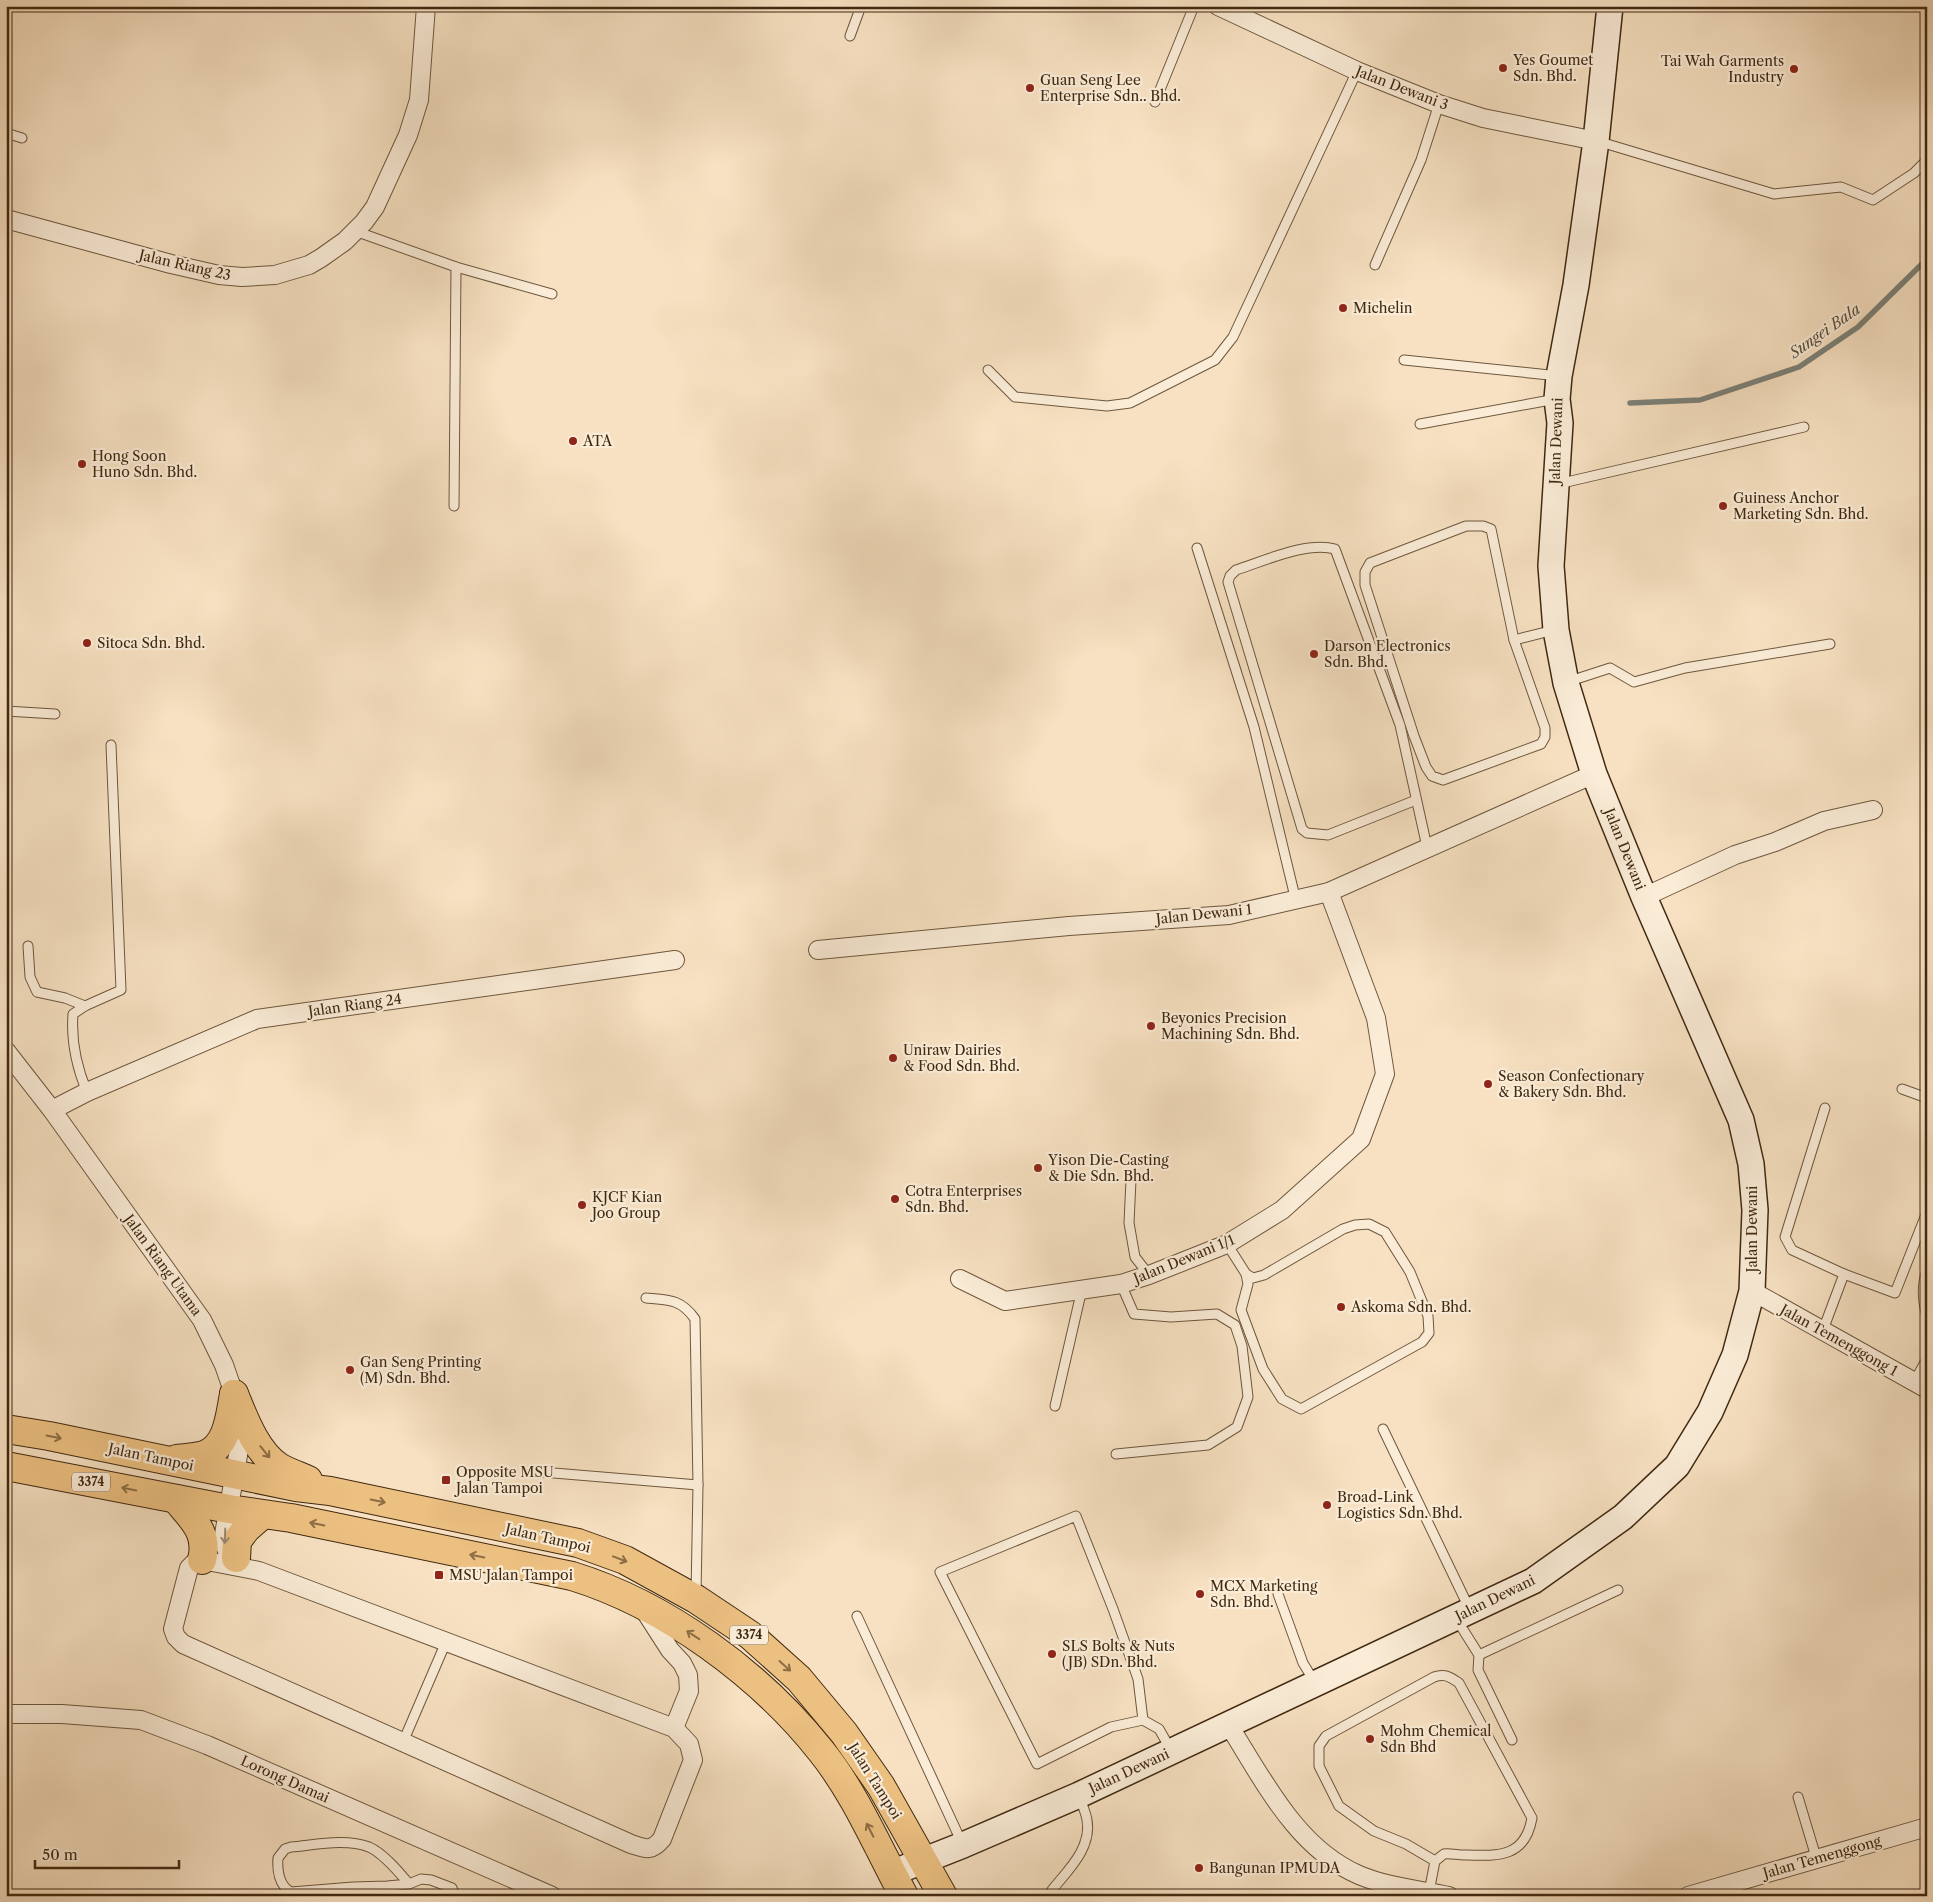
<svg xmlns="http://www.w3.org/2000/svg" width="1933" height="1902" font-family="'Libre Caslon Text',serif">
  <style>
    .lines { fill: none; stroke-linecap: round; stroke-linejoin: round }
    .stream { stroke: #7b8179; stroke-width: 5.5 }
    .lane-casing { stroke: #6e573d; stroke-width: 11 }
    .street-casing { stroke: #6e573d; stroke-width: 20 }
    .secondary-casing { stroke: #402911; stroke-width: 28 }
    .primary-casing { stroke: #402911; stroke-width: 30 }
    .lane { stroke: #faecd7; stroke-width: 9 }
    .street { stroke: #faecd7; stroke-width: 18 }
    .secondary { stroke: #faecd7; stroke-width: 25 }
    .primary { stroke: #ecc081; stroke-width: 28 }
    .oneway { stroke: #8d6d43 }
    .oneway2 { stroke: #9d8a74 }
    .poi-dot { fill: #8f2418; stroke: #faecd7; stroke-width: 2 }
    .labels { text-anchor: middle; stroke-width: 4.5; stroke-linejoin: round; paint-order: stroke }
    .shield { fill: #faecd7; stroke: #78644c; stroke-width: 1 }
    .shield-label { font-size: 12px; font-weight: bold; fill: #402911 }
    .poi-label { font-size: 14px; fill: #402911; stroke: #faecd7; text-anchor: start }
    .street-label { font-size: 14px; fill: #402911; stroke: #faecd7 }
    .water-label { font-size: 15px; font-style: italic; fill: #584e3c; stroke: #faecd7 }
  </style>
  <rect width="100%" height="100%" fill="#f7e1c2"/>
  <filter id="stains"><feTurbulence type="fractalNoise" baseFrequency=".004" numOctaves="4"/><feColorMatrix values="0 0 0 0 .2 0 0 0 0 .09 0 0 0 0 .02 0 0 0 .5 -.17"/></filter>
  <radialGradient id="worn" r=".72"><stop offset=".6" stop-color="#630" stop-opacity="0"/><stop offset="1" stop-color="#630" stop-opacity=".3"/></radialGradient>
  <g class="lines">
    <path class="stream" d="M1630 403 1700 400 1799 367 1858 327 1927 259"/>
    <defs>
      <g id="lane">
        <path d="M850 36 861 6"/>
        <path d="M1155 102 1194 6"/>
        <path d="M6 133 22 138"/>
        <path d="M1597 141 1774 194 1841 187 1873 200 1914 173 1927 160"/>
        <path d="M355 231 456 267 552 294"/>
        <path d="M1375 265 1421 160 1439 104"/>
        <path d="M1404 360 1559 376"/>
        <path d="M988 370 1015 397 1107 406 1130 403 1215 360 1233 337 1357 71"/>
        <path d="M1420 424 1556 399"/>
        <path d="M1558 484 1804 427"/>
        <path d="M454 506 456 267"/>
        <path d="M1466 526H1483L1491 529 1514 640 1545 728V737L1541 744 1443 780 1432 776 1426 767 1414 736 1365 585V572L1370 563Z"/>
        <path d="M1197 548 1254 727 1296 901"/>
        <path d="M1514 640 1554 630"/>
        <path d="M1567 682 1610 668 1634 682 1685 668 1830 644"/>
        <path d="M6 711 55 714"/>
        <path d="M1416 800 1328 835 1307 833 1302 829 1228 582 1230 576 1236 570C1264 561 1307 541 1335 549L1400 725 1427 847"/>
        <path d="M28 946 30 977 37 992 65 998 85 1006"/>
        <path d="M1902 1089 1927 1098"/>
        <path d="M87 1092C77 1068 71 1040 73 1014L85 1006 121 990 111 745"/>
        <path d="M1825 1108 1785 1237 1792 1250 1844 1274"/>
        <path d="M1131 1180 1129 1223 1135 1257 1149 1275"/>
        <path d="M1227 1244 1246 1274 1253 1278 1264 1275 1343 1229 1355 1225 1369 1224 1385 1232 1410 1272 1428 1316 1429 1333 1422 1342 1301 1409 1282 1399 1263 1369 1241 1310 1248 1284 1246 1274"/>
        <path d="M1927 1271C1921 1286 1923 1302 1927 1317"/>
        <path d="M646 1298C669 1300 681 1299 695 1319L698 1485 696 1595"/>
        <path d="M1823 1330 1844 1274 1895 1293 1927 1212"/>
        <path d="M1914 1382 1927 1359"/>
        <path d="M1055 1406 1082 1289"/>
        <path d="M1383 1429 1470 1610"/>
        <path d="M1116 1454 1208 1445 1237 1427 1248 1397 1242 1346 1235 1325 1217 1314 1171 1317 1134 1314 1121 1284"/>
        <path d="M542 1472 698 1485"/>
        <path d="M1278 1594 1303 1663 1314 1681"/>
        <path d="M857 1616 962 1843"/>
        <path d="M1457 1620 1479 1655 1478 1670 1512 1740"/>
        <path d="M1479 1655 1618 1590"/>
        <path d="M1143 1720 1138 1679 1113 1609 1076 1516 940 1572 1037 1764 1111 1727 1143 1720 1159 1729 1171 1750"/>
        <path d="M403 1742 446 1642"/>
        <path d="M1798 1797 1816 1857"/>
        <path d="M409 1884C399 1872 383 1853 369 1847 345 1838 315 1845 291 1847L285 1849 278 1858C277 1870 279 1886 291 1892L353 1887 387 1886 409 1884 421 1879 431 1880 452 1888 455 1896"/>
        <path d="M1429 1892 1435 1861C1438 1859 1441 1856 1444 1854 1449 1853 1458 1855 1464 1855 1498 1856 1525 1858 1532 1818L1459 1683C1450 1677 1445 1673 1434 1677L1326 1736 1319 1746V1766L1339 1806 1374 1831 1406 1844 1435 1861"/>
        <path d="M1051 1896 1052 1890C1068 1870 1092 1848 1087 1820 1086 1813 1082 1805 1080 1797"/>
      </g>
      <g id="street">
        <path d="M1218 6 1357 71 1439 104 1483 118 1596 141"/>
        <path d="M6 219 171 264 219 275 242 277 275 275 309 265 321 258 345 241 364 222 375 207 408 135 419 100 426 6"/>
        <path d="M1644 897 1735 855 1775 842 1824 821 1873 810"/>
        <path d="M818 950 1069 926 1229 915 1329 892 1594 774"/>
        <path d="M6 1051 52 1110 202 1320 224 1365 234 1394 240 1444 223 1540 227 1551 236 1558"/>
        <path d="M52 1110 87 1092 257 1019 675 960"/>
        <path d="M960 1279 1005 1301 1121 1284 1149 1275 1227 1244 1282 1210 1361 1139 1385 1074 1376 1018 1329 892"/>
        <path d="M1752 1291 1927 1389"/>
        <path d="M202 1560 259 1571 674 1728 689 1744 693 1760 662 1839C651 1852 646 1849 631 1844L183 1644 176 1637 173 1629 189 1568 195 1562Z"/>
        <path d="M643 1608 670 1650 682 1663 688 1675 689 1691 674 1728"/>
        <path d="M6 1714H62L141 1720 207 1745 552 1896"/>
        <path d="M1228 1724C1263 1779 1296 1848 1359 1875 1387 1887 1420 1890 1449 1896"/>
        <path d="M1688 1896 1927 1827"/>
      </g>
      <path id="secondary" d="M892 1873 963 1845 1079 1795 1533 1581 1623 1517 1677 1466 1710 1412 1735 1355 1752 1291 1755 1210 1751 1164 1741 1120 1644 897 1594 774 1566 683 1556 630 1551 566 1560 423 1557 399 1559 376 1576 285 1596 141 1610 6"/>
      <g id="primary">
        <path d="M234 1394C244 1418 256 1452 279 1467 288 1472 299 1476 308 1480"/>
        <path d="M6 1429 49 1436 296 1487 330 1491 578 1543 625 1560 696 1599 750 1635 799 1679 844 1733 881 1786 943 1896"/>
        <path d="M177 1459C185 1458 196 1457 204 1455 228 1447 230 1415 234 1394"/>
        <path d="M6 1466 229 1509 291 1518 572 1576C666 1605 760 1674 821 1751 855 1793 878 1848 904 1896"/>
        <path d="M176 1499C192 1519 209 1532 202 1560"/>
        <path d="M236 1558 237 1541 246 1529 262 1515"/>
      </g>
    </defs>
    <use href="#lane" class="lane-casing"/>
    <use href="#street" class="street-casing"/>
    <use href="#secondary" class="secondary-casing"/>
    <use href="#primary" class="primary-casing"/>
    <use href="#lane" class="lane"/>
    <use href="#street" class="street"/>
    <use href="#secondary" class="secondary"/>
    <use href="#primary" class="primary"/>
  </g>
  <defs><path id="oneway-shaft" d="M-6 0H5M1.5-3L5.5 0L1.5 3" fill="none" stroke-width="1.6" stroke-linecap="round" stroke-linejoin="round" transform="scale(1.25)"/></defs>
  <g class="oneway">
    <use href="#oneway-shaft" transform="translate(54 1437) rotate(11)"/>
    <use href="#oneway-shaft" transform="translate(265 1452) rotate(51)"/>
    <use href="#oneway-shaft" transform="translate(129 1489) rotate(-169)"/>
    <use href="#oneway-shaft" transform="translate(378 1501) rotate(12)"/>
    <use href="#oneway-shaft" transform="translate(317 1524) rotate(-168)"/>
    <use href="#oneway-shaft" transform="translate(477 1556) rotate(-168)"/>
    <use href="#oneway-shaft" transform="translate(620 1559) rotate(21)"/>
    <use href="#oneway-shaft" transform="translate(693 1635) rotate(-147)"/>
    <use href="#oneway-shaft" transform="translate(785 1666) rotate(42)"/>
    <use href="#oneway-shaft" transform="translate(870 1830) rotate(-117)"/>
  </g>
  <use class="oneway2" href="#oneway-shaft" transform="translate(225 1536) rotate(92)"/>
  <g class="poi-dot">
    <circle cx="1503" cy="68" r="5"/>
    <circle cx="1794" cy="69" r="5"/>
    <circle cx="1030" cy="88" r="5"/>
    <circle cx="1343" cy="308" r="5"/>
    <circle cx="573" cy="441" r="5"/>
    <circle cx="82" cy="464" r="5"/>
    <circle cx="1723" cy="506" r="5"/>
    <circle cx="87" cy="643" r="5"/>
    <circle cx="1314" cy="654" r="5"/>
    <circle cx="1151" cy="1026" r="5"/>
    <circle cx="893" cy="1058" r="5"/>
    <circle cx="1488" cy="1084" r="5"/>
    <circle cx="1038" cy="1168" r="5"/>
    <circle cx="895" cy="1199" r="5"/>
    <circle cx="582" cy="1205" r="5"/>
    <circle cx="1341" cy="1307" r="5"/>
    <circle cx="350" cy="1370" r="5"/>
    <rect x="441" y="1475" width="10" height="10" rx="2.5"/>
    <circle cx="1327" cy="1505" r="5"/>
    <rect x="434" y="1570" width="10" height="10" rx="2.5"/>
    <circle cx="1200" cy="1594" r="5"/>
    <circle cx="1052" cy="1654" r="5"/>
    <circle cx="1370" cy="1739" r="5"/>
    <circle cx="1199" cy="1868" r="5"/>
  </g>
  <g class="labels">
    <g class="shield">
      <rect x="72" y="1472.5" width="38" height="19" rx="4"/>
      <rect x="730" y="1625.5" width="38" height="19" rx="4"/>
    </g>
    <g class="shield-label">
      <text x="91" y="1486">3374</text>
      <text x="749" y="1639">3374</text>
    </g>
    <g class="poi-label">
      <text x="1513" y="65">Yes Goumet<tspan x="1513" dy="16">Sdn. Bhd.</tspan></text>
      <text x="1784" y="66" text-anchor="end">Tai Wah Garments<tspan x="1784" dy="16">Industry</tspan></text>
      <text x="1040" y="85">Guan Seng Lee<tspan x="1040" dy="16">Enterprise Sdn.. Bhd.</tspan></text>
      <text x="1353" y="313">Michelin</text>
      <text x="583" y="446">ATA</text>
      <text x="92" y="461">Hong Soon<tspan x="92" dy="16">Huno Sdn. Bhd.</tspan></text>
      <text x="1733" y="503">Guiness Anchor<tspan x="1733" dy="16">Marketing Sdn. Bhd.</tspan></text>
      <text x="97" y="648">Sitoca Sdn. Bhd.</text>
      <text x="1324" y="651">Darson Electronics<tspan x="1324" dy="16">Sdn. Bhd.</tspan></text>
      <text x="1161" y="1023">Beyonics Precision<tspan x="1161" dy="16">Machining Sdn. Bhd.</tspan></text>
      <text x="903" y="1055">Uniraw Dairies<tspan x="903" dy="16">&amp; Food Sdn. Bhd.</tspan></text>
      <text x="1498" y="1081">Season Confectionary<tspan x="1498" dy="16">&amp; Bakery Sdn. Bhd.</tspan></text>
      <text x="1048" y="1165">Yison Die-Casting<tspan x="1048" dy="16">&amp; Die Sdn. Bhd.</tspan></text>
      <text x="905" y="1196">Cotra Enterprises<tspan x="905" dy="16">Sdn. Bhd.</tspan></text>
      <text x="592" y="1202">KJCF Kian<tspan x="592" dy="16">Joo Group</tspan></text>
      <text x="1351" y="1312">Askoma Sdn. Bhd.</text>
      <text x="360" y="1367">Gan Seng Printing<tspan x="360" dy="16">(M) Sdn. Bhd.</tspan></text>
      <text x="456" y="1477">Opposite MSU<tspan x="456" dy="16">Jalan Tampoi</tspan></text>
      <text x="1337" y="1502">Broad-Link<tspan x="1337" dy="16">Logistics Sdn. Bhd.</tspan></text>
      <text x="449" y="1580">MSU Jalan Tampoi</text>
      <text x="1210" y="1591">MCX Marketing<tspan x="1210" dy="16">Sdn. Bhd.</tspan></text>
      <text x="1062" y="1651">SLS Bolts &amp; Nuts<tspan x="1062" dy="16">(JB) SDn. Bhd.</tspan></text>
      <text x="1380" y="1736">Mohm Chemical<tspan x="1380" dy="16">Sdn Bhd</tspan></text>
      <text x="1209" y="1873">Bangunan IPMUDA</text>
    </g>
    <g class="street-label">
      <text transform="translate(1402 88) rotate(21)" y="5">Jalan Dewani 3</text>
      <text transform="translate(185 265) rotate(13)" y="5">Jalan Riang 23</text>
      <text transform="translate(1556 441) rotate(-88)" y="5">Jalan Dewani</text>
      <text transform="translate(1625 849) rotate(68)" y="5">Jalan Dewani</text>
      <text transform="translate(1204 914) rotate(-6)" y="5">Jalan Dewani 1</text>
      <text transform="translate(355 1005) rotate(-8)" y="5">Jalan Riang 24</text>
      <text transform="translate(1752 1229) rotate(-90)" y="5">Jalan Dewani</text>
      <text transform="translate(1184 1259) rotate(-22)" y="5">Jalan Dewani 1/1</text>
      <text transform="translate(163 1265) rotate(54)" y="5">Jalan Riang Utama</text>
      <text transform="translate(1839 1340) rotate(29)" y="5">Jalan Temenggong 1</text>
      <text transform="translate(151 1457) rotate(12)" y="5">Jalan Tampoi</text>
      <text transform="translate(548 1538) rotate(13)" y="5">Jalan Tampoi</text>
      <text transform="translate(1495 1598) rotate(-26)" y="5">Jalan Dewani</text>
      <text transform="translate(1129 1771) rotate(-25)" y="5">Jalan Dewani</text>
      <text transform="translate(285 1779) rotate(24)" y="5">Lorong Damai</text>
      <text transform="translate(875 1781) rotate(58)" y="5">Jalan Tampoi</text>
      <text transform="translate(1822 1857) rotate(-16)" y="5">Jalan Temenggong</text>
    </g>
    <g class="water-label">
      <text transform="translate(1825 331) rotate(-35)" y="5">Sungei Bala</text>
    </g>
  </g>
  <rect width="1933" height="1902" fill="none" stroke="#f7e1c2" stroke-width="25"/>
  <rect x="8" y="8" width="1918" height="1887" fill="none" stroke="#402911" stroke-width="2.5"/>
  <rect x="12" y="12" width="1908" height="1877" fill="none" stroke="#402911"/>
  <path d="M35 1860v8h144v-8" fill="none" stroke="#402911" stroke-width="2.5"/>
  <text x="42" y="1860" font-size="15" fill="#402911" stroke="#faecd7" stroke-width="4" paint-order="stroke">50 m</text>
  <rect width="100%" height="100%" filter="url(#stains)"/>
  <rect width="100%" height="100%" fill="url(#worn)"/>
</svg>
